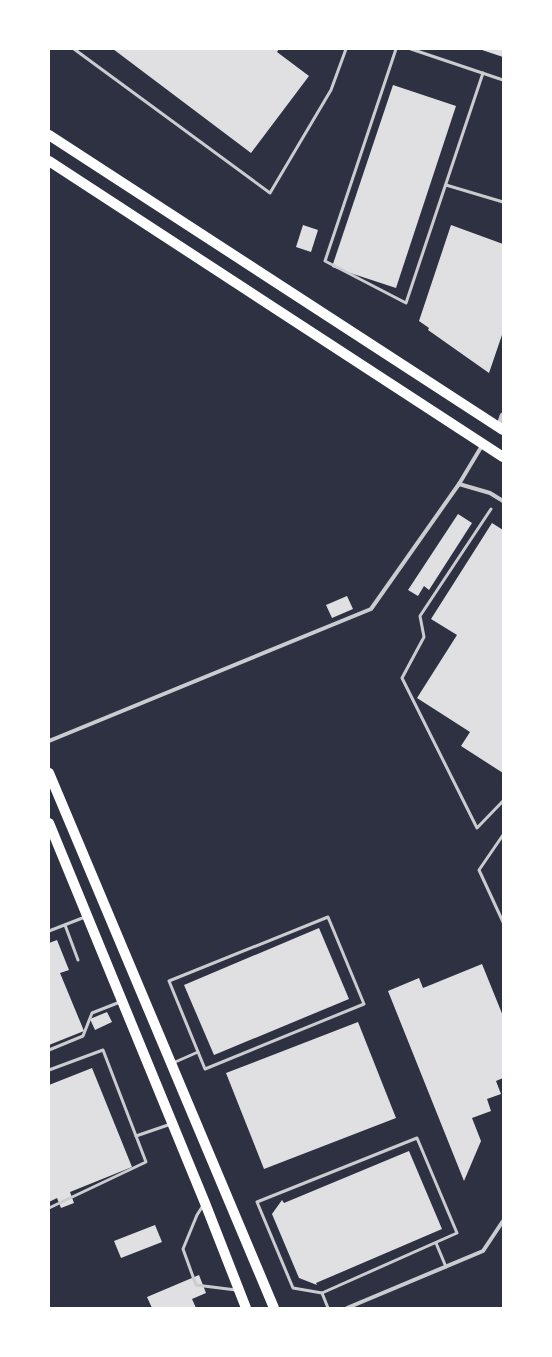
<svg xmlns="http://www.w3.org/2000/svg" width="552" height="1357" font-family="'Roboto Condensed',sans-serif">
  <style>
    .building { fill: #e0e0e3 }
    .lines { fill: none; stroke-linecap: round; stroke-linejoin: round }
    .service { stroke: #caccd0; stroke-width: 3 }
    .minor { stroke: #caccd0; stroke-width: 4 }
    .tertiary { stroke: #caccd0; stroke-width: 7 }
    .primary { stroke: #fff; stroke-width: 10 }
    .trunk { stroke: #fff; stroke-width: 10 }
  </style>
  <rect width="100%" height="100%" fill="#2d3142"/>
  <g class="building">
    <path d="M113 49H279L277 52 309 76 251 153Z"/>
    <path d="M479 49H503V57Z"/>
    <path d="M393 85 456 106 396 288 332 267Z"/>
    <path d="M303 225 318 230 311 252 296 247Z"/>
    <path d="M451 225 503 244V332L489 373 428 330 429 328 419 321Z"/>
    <path d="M458 514 472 523 429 590 424 586 418 596 408 590Z"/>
    <path d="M492 523 503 530V773L461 746 470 732 417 698 457 635 431 619Z"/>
    <path d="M347 596 353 609 332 618 326 605Z"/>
    <path d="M319 928 349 999 214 1055 184 985Z"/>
    <path d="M57 940 69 970 60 973 84 1031 49 1045V943Z"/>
    <path d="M482 964 503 1016V1078L496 1081 501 1094 487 1099 491 1111 472 1118 481 1141 464 1181 388 991 419 978 423 988Z"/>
    <path d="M107 1012 112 1022 95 1030 90 1019Z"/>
    <path d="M358 1022 396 1118 264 1169 226 1073Z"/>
    <path d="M92 1068 132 1167 70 1192 74 1203 61 1208 57 1198 49 1202V1085Z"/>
    <path d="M409 1151 442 1229 316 1283 317 1285 299 1278 272 1214 282 1200 284 1203Z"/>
    <path d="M155 1225 162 1242 121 1258 114 1241Z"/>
    <path d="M199 1275 206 1293 192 1299 196 1308H152L147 1297Z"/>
  </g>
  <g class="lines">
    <g class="service">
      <path d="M74 49 270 193 331 90 346 49"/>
      <path d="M396 49 325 261 406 303 483 73"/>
      <path d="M411 49 503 80"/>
      <path d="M446 185 503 202"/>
      <path d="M491 509 420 616 424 637 402 678 477 828 503 801"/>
      <path d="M503 835 479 870 503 922"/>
      <path d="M328 917 364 1004 205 1069 169 981Z"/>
      <path d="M65 925 78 960"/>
      <path d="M49 931 85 917"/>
      <path d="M49 1050 83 1036 92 1013 120 1002"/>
      <path d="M173 1063 198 1052"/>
      <path d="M49 1070 103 1050 146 1162 49 1208"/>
      <path d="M136 1136 171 1124"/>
      <path d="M417 1138 457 1233 322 1293 293 1288 257 1202Z"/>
      <path d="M204 1204 197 1215 183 1249 196 1285 236 1290"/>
      <path d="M436 1243 446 1267"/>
      <path d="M322 1293 328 1308"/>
    </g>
    <g class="minor">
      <path d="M459 484 490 493 503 501"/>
      <path d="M49 741 371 609 459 484 483 444"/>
      <path d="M347 1308 483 1251 503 1221"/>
    </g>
    <path class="tertiary" d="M499 428 503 416"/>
    <g class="primary">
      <path d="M49 773 274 1308"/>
      <path d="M49 823 205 1203 246 1308"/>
    </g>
    <g class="trunk">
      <path d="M49 135 503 430"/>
      <path d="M49 161 503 457"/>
    </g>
  </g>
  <rect width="552" height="1357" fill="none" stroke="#ffffff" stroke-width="100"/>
</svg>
